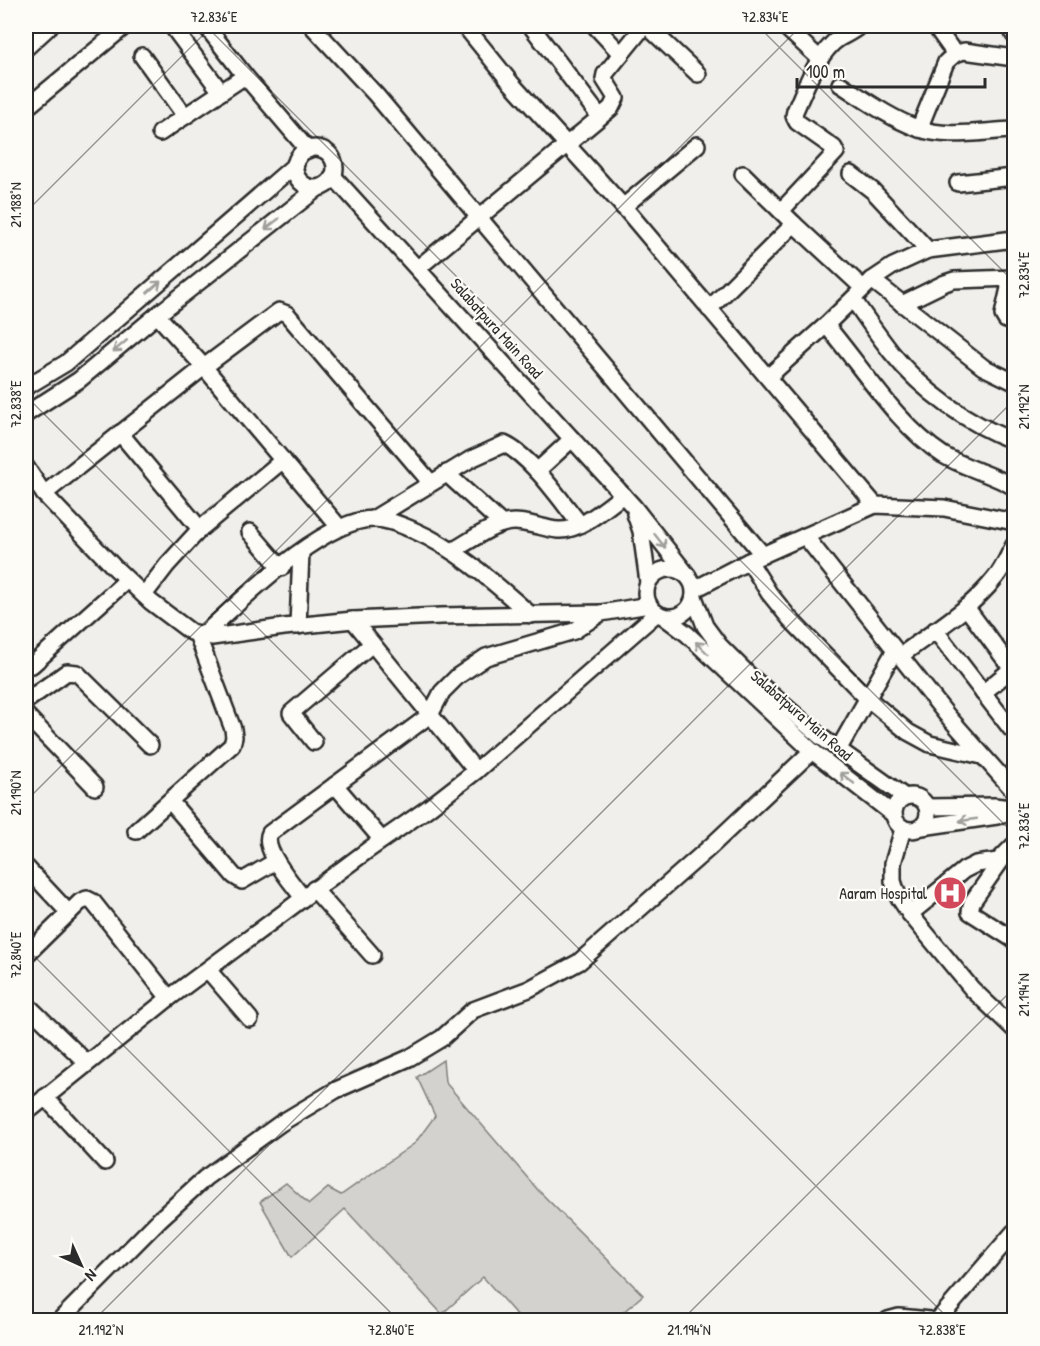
<svg xmlns="http://www.w3.org/2000/svg" width="1040" height="1346" font-family="'Patrick Hand',sans-serif">
  <style>
    .green { fill: #d3d2cf; stroke: #7f7e7d; stroke-width: 1.5 }
    .lines { fill: none; stroke-linecap: round; stroke-linejoin: round }
    .minor-casing { stroke: #2b2b2b; stroke-width: 20 }
    .minor { stroke: #fdfcf7; stroke-width: 15 }
    .oneway { stroke: #9e9e9b }
    .ticks { fill: none; stroke: #2b2b2b; stroke-width: 1.5; stroke-opacity: 0.45 }
    .labels { text-anchor: middle; stroke-width: 4.5; stroke-linejoin: round; paint-order: stroke }
    .street-label { font-size: 16px; fill: #2b2b2b; stroke: #fdfcf7 }
    .poi-label { font-size: 16px; fill: #2b2b2b; stroke: #fdfcf7; text-anchor: end }
    .neatline { fill: none; stroke: #2b2b2b; stroke-width: 2 }
    .ticks-label { font-size: 15px; text-anchor: middle; fill: #2b2b2b }
  </style>
  <rect width="100%" height="100%" fill="#f0efeb"/>
  <filter id="ink" filterUnits="userSpaceOnUse"><feTurbulence type="fractalNoise" baseFrequency=".0167" numOctaves="2"/><feDisplacementMap in="SourceGraphic" scale="12" xChannelSelector="R" yChannelSelector="G"/><feConvolveMatrix kernelMatrix="1 2 1 2 8 2 1 2 1" color-interpolation-filters="sRGB"/></filter>
  <g filter="url(#ink)">
    <path class="green" d="M443 1060 445 1082 538 1190 643 1295 614 1320H521L483 1277 442 1314 345 1209 292 1257 260 1202 286 1183 309 1204 328 1188 341 1195 415 1143 435 1116 417 1077Z"/>
    <g class="lines">
      <defs>
        <g id="minor">
          <path d="M172 26 221 92"/>
          <path d="M206 26 245 76 308 150"/>
          <path d="M312 26 376 95 763 555"/>
          <path d="M465 26 511 83 629 213 875 505"/>
          <path d="M531 26 600 117"/>
          <path d="M595 26 621 54"/>
          <path d="M647 26 698 74"/>
          <path d="M784 26 820 59"/>
          <path d="M935 26 955 54"/>
          <path d="M1010 26 1014 35"/>
          <path d="M26 48 50 26"/>
          <path d="M142 56 185 116"/>
          <path d="M840 84C865 100 890 118 917 128 947 139 983 131 1014 130"/>
          <path d="M26 108 125 26"/>
          <path d="M919 129 946 62 955 54 964 51 1014 58"/>
          <path d="M160 133 245 76"/>
          <circle cx="315" cy="168" r="20"/>
          <path d="M743 174 794 224 863 288"/>
          <path d="M851 174 873 191 928 250"/>
          <path d="M333 176 633 506 688 576"/>
          <path d="M958 183 1014 177"/>
          <path d="M623 207 697 145"/>
          <path d="M781 211 836 152 834 148 797 122 794 116 795 111C805 89 814 62 832 44 839 36 851 34 859 26"/>
          <path d="M418 268 611 108 616 98 604 79 605 74 644 26"/>
          <path d="M1011 279 1003 315 1006 320 1014 323"/>
          <path d="M872 280 983 367 1014 382"/>
          <path d="M853 299C865 317 878 335 891 352 923 392 967 423 1014 441"/>
          <path d="M902 304 945 283 954 280 1014 278"/>
          <path d="M709 309 794 224"/>
          <path d="M157 315 204 367 339 527"/>
          <path d="M826 325C861 366 898 426 943 455 965 468 992 474 1014 487"/>
          <path d="M768 377 826 325 872 280 893 266 928 250 1014 239"/>
          <path d="M26 387 66 363 296 164"/>
          <path d="M26 414 79 380 157 315 318 188"/>
          <path d="M120 433 200 529"/>
          <path d="M26 467 44 494 113 566 151 602 191 632 212 637 284 627 353 620 441 616 601 613 649 605"/>
          <path d="M537 471 572 439"/>
          <path d="M446 473 502 524"/>
          <path d="M44 494 204 367 279 311 287 314 431 483"/>
          <path d="M635 514 641 531 648 582"/>
          <path d="M373 519 471 459 504 444C531 456 561 501 580 524"/>
          <path d="M250 532 281 568"/>
          <path d="M805 536 946 714 1014 791"/>
          <path d="M452 551C467 543 487 528 502 524 521 518 539 528 558 530 579 532 607 507 623 495"/>
          <path d="M749 561 769 593 790 619 867 698 908 732 930 744 982 756"/>
          <circle cx="670" cy="593" r="24"/>
          <path d="M695 589 749 561 875 505 944 508 1014 522"/>
          <path d="M144 595 167 565 200 529 283 460"/>
          <path d="M694 597 705 626 719 645 750 676 821 737 905 797"/>
          <path d="M966 607 1012 669"/>
          <path d="M663 616 687 634 812 751 893 814"/>
          <path d="M353 620 476 771"/>
          <path d="M298 626 301 552"/>
          <path d="M935 630 1011 729"/>
          <path d="M203 635C241 601 322 519 374 519 388 519 401 525 413 530 459 550 494 583 531 615"/>
          <path d="M900 656C932 632 970 610 995 578 1003 569 1008 556 1014 545"/>
          <path d="M32 665 127 580"/>
          <path d="M983 693 1014 667"/>
          <path d="M26 701 67 672 77 673 150 745"/>
          <path d="M26 715 95 787"/>
          <path d="M314 742 291 713 372 644"/>
          <path d="M838 750 895 650"/>
          <path d="M335 785 382 840"/>
          <circle cx="911" cy="813" r="17"/>
          <path d="M170 801 234 876 242 881 276 861"/>
          <path d="M927 807 994 806 1011 808"/>
          <path d="M922 827 997 816 1014 810"/>
          <path d="M903 829 893 863V881L898 896 910 914 972 989 1014 1029"/>
          <path d="M136 831 232 745 234 737 233 729 197 634"/>
          <path d="M1003 858 972 902 970 912 1014 940"/>
          <path d="M26 867 69 913"/>
          <path d="M314 889 372 955"/>
          <path d="M303 898C293 884 261 849 270 833L430 715 442 692 458 676 486 657 574 631 601 613"/>
          <path d="M910 914 964 870 976 864 998 861 1014 845"/>
          <path d="M26 955 80 902 87 899 93 902 169 998"/>
          <path d="M208 970 250 1019"/>
          <path d="M26 1004 87 1063"/>
          <path d="M45 1097 105 1162"/>
          <path d="M26 1113 169 998 368 850 427 809 476 771 657 613"/>
          <path d="M60 1320 160 1219 205 1178 281 1123 336 1090 409 1058 442 1038 473 1010 529 989 579 962 709 848 812 751"/>
          <path d="M888 1320 899 1317 930 1320"/>
          <path d="M938 1320 1014 1232"/>
        </g>
      </defs>
      <use href="#minor" class="minor-casing"/>
      <use href="#minor" class="minor"/>
    </g>
    <defs><path id="oneway-shaft" d="M-6 0H5M1.5-3L5.5 0L1.5 3" fill="none" stroke-width="1.6" stroke-linecap="round" stroke-linejoin="round" transform="scale(1.5)"/></defs>
    <g class="oneway">
      <use href="#oneway-shaft" transform="translate(272 224) rotate(142)"/>
      <use href="#oneway-shaft" transform="translate(154 287) rotate(-41)"/>
      <use href="#oneway-shaft" transform="translate(120 346) rotate(140)"/>
      <use href="#oneway-shaft" transform="translate(660 541) rotate(52)"/>
      <use href="#oneway-shaft" transform="translate(702 648) rotate(-136)"/>
      <use href="#oneway-shaft" transform="translate(847 778) rotate(-142)"/>
      <use href="#oneway-shaft" transform="translate(968 820) rotate(172)"/>
    </g>
  </g>
  <path class="ticks" d="M206 26 1014 834M758 26 1014 282M26 212 212 26M26 396 950 1320M26 801 801 26M26 948 398 1320M94 1320 1014 400M682 1320 1014 988"/>
  <defs>
    <symbol id="hospital-disc" viewBox="-11 -11 22 22"><circle r="9.5" fill="#d1495b" stroke="#fdfcf7"/><path d="M-5-5h3v3.5h4V-5h3V5h-3V1.5h-4V5h-3Z" fill="#fff"/></symbol>
  </defs>
  <g fill-rule="evenodd">
    <use href="#hospital-disc" x="931" y="874" width="38" height="38"/>
  </g>
  <g class="labels">
    <g class="street-label">
      <text transform="translate(497 328) rotate(48)" y="6">Salabatpura Main Road</text>
      <text transform="translate(802 715) rotate(41)" y="6">Salabatpura Main Road</text>
    </g>
    <g class="poi-label">
      <text x="927" y="899">Aaram Hospital</text>
    </g>
  </g>
  <rect width="1040" height="1346" fill="none" stroke="#fdfcf7" stroke-width="66"/>
  <g transform="translate(81 1265) rotate(135)" stroke="#fdfcf7" stroke-width="4.5" paint-order="stroke">
  <path d="M0-4.5L10 22L0 15L-10 22Z" fill="#2b2b2b"/>
  <text y="-9" font-size="16" font-weight="bold" text-anchor="middle" fill="#2b2b2b">N</text>
  </g>
  <path d="M797 78v9h188v-9" fill="none" stroke="#2b2b2b" stroke-width="3"/>
  <text x="806" y="78" font-size="18" fill="#2b2b2b" stroke="#fdfcf7" stroke-width="4.5" paint-order="stroke">100 m</text>
  <rect x="33" y="33" width="974" height="1280" class="neatline"/>
  <g class="ticks-label">
    <text x="214" y="22">72.836°E</text>
    <text x="765" y="22">72.834°E</text>
    <text transform="translate(16 205) rotate(-90)" y="5">21.188°N</text>
    <text transform="translate(1024 275) rotate(-90)" y="5">72.834°E</text>
    <text transform="translate(16 404) rotate(-90)" y="5">72.838°E</text>
    <text transform="translate(1024 407) rotate(-90)" y="5">21.192°N</text>
    <text transform="translate(16 793) rotate(-90)" y="5">21.190°N</text>
    <text transform="translate(1024 826) rotate(-90)" y="5">72.836°E</text>
    <text transform="translate(16 955) rotate(-90)" y="5">72.840°E</text>
    <text transform="translate(1024 995) rotate(-90)" y="5">21.194°N</text>
    <text x="101" y="1335">21.192°N</text>
    <text x="391" y="1335">72.840°E</text>
    <text x="689" y="1335">21.194°N</text>
    <text x="942" y="1335">72.838°E</text>
  </g>
</svg>
